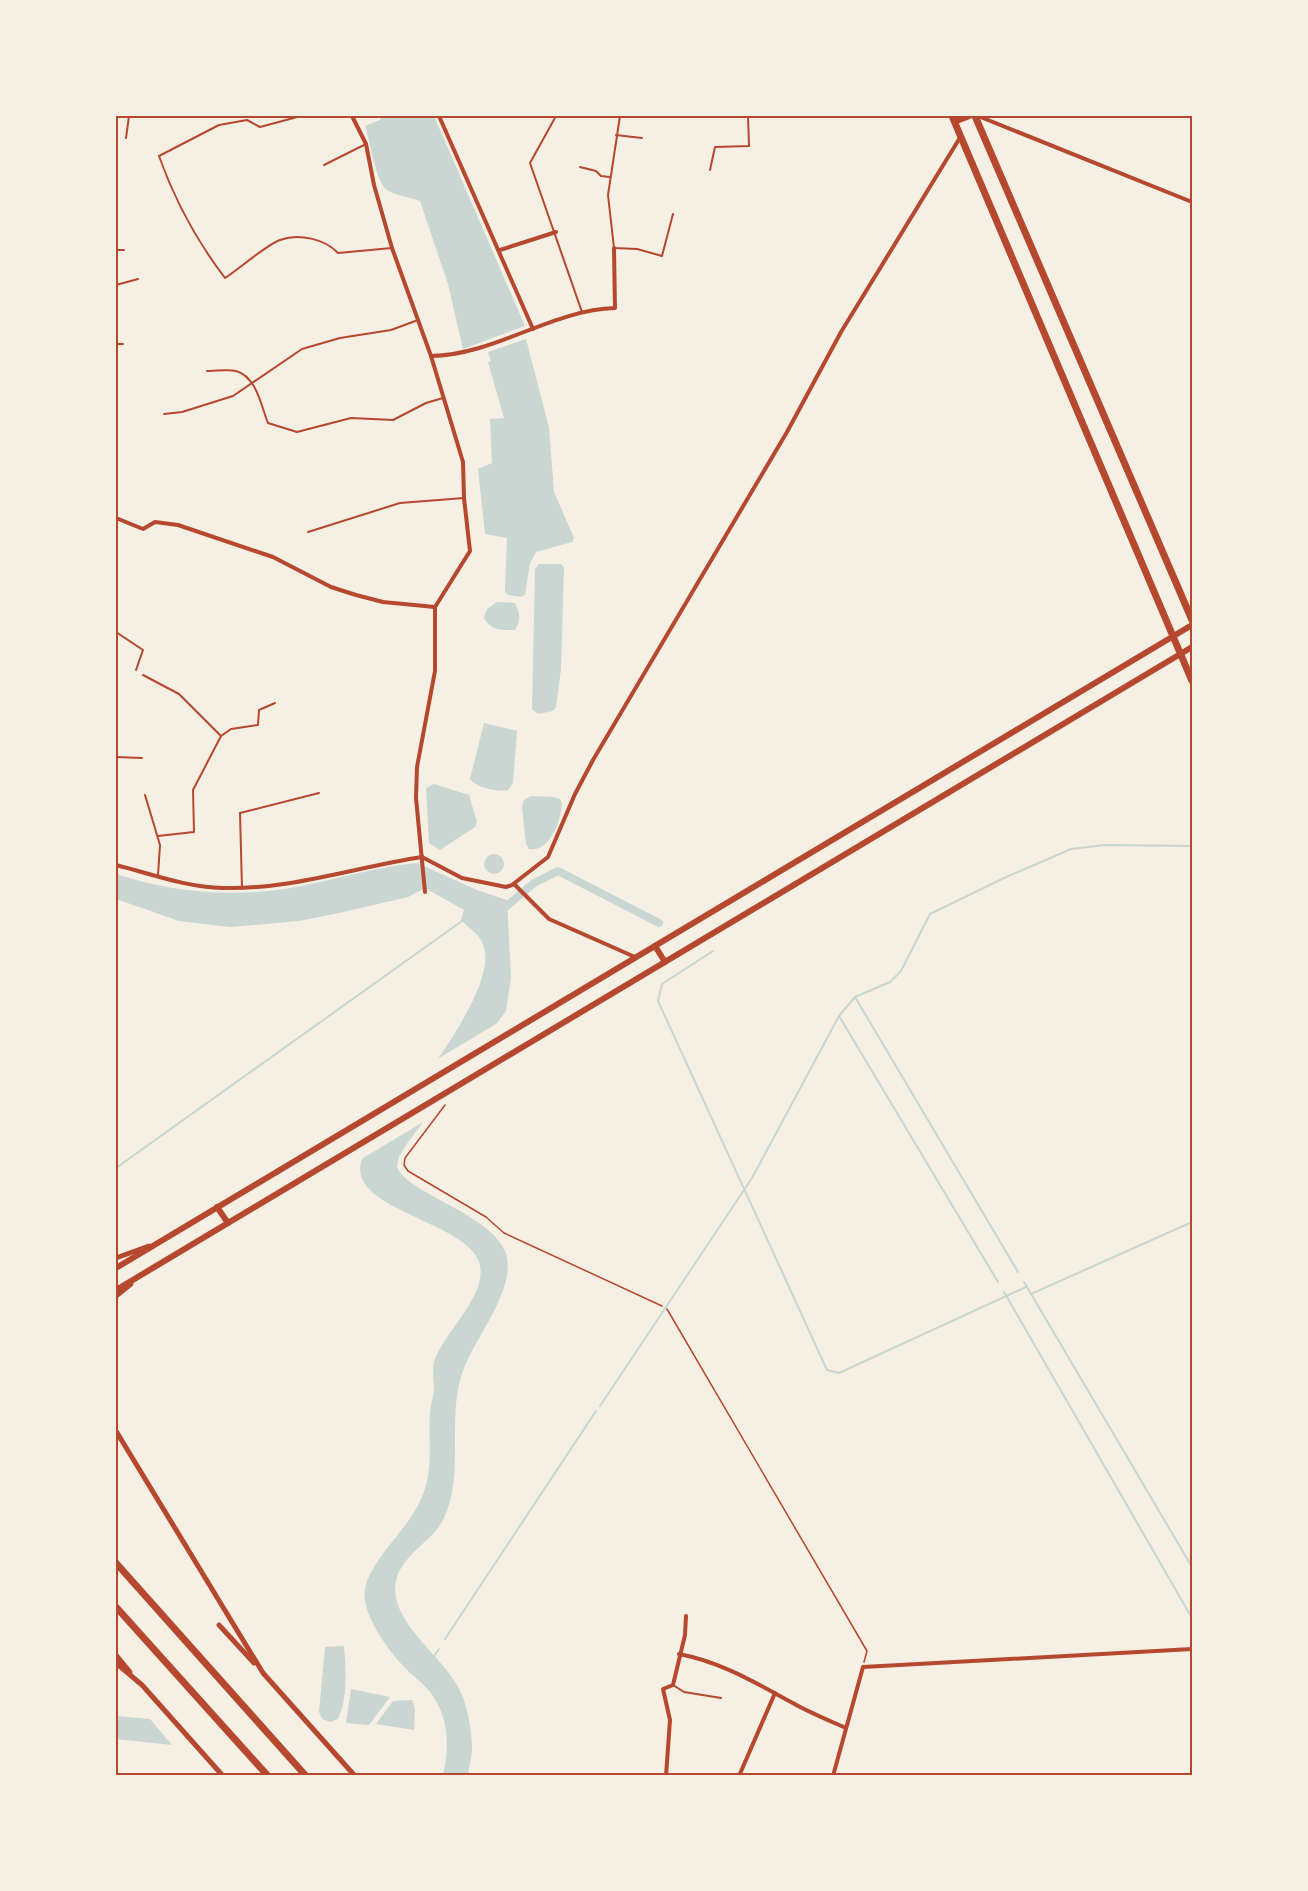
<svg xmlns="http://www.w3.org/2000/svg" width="1308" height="1891" font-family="Inter,sans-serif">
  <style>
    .water { fill: #c9d6d2 }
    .pier { fill: #f6efe4 }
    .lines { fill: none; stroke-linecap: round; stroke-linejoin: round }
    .stream { stroke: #c9d6d2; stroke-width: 2 }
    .canal { stroke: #c9d6d2; stroke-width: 8 }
    .path { stroke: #b5482f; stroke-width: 1.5 }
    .service { stroke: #b5482f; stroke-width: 2 }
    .minor { stroke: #b5482f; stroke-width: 4 }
    .secondary { stroke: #b5482f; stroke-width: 5 }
    .primary { stroke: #b5482f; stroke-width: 6 }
    .trunk { stroke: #b5482f; stroke-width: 7 }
    .motorway { stroke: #b5482f; stroke-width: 7 }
    .neatline { fill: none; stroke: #b5482f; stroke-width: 2 }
  </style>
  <rect width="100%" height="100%" fill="#f6efe4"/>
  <g class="water">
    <path d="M382 116H434L525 326 463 349 448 284 420 201C410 197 396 196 387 190 376 183 370 140 365 126L380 120Z"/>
    <path d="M526 339 549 428 554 492 574 538 572 542 536 552 530 563 525 595 521 597 508 595 505 592 507 538 485 534 478 469 492 463 490 419 504 418 488 362 491 361 488 352Z"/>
    <path d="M539 564H561L564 568 561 669 556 707 553 711 538 714 532 709 535 569Z"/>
    <path d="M497 602 515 603C520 613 521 620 515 630 501 630 491 631 484 618L487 609Z"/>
    <path d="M484 723 517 731 513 783 508 790C497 792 477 788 470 779Z"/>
    <path d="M434 784 469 795 477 822 475 827 440 850 429 843 426 788Z"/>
    <path d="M531 796 554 797 560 799 562 804C561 821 549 853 529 849L526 844 522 806 524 800Z"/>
    <circle cx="494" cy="864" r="10"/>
    <path d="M417 863 477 890 507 900 511 978 506 1011 406 1145 399 1157 397 1166C402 1191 489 1213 505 1251 519 1286 476 1336 464 1368 445 1416 466 1474 443 1520 431 1543 402 1554 396 1581 387 1623 448 1658 462 1695 468 1710 471 1729 472 1744 473 1754 469 1765 468 1775H443C449 1751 449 1723 436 1701 429 1688 418 1680 408 1671 391 1654 360 1614 365 1589 371 1558 410 1528 422 1497 434 1468 428 1442 430 1412 431 1404 433 1397 434 1390 434 1381 432 1371 434 1362 443 1332 490 1294 479 1262 465 1220 344 1210 362 1159 394 1116 492 1003 485 952 482 934 471 931 461 920L464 910 425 888 408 897 339 913 299 921 230 927 179 921 116 899V874C173 893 236 898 296 887 337 879 376 867 417 863Z"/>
    <path d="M344 1646C346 1670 348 1697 338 1719L330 1722 322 1719 319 1712 325 1647Z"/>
    <path d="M351 1689 390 1697 369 1725 346 1723Z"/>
    <path d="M412 1700 415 1709 414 1730 376 1724 393 1701Z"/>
    <path d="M116 1716 150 1719 172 1745 116 1739Z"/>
  </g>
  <path class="pier" d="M506 1018 435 1115 358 1161 429 1064Z"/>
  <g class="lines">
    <g class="stream">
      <path d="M713 951 662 984 658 1001 827 1370 839 1373 1026 1287"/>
      <path d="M855 997 1018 1272"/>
      <path d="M839 1016 998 1282"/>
      <path d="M116 1168 462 921"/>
      <path d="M1024 1282 1192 1567"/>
      <path d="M1004 1292 1192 1618"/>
      <path d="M1031 1294 1192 1222"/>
      <path d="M600 1406 752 1178 839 1016 855 997 890 982 901 971 930 914 1004 878 1071 849 1105 845 1192 846"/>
      <path d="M445 1639 596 1411"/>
      <path d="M434 1656 439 1649"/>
    </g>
    <path class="canal" d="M502 910 534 883 558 871 659 923"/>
    <g class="path">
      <path d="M445 1105 405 1158 404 1165 408 1171 486 1217 504 1233 662 1306"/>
      <path d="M667 1309 867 1651 864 1662"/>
    </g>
    <g class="service">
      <path d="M301 116 260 127 247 120 219 125 159 156C175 201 196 240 225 278 239 269 266 245 280 240 299 233 325 239 338 253L392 248"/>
      <path d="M556 116 530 163 582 312"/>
      <path d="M620 116 608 195 614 248 637 249 662 256 673 214"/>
      <path d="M616 135 642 138"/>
      <path d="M126 138 129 116"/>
      <path d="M324 165 366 144"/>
      <path d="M580 167 596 171 601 176 610 177"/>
      <path d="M710 170 715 147 749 146 748 116"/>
      <path d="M116 250H124"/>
      <path d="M116 285 138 279"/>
      <path d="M116 344H123"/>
      <path d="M207 371C216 371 228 369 236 371 257 377 261 406 268 423L297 432 351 418 393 420 426 403 443 398"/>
      <path d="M164 414 182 412 233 396 302 349 340 338 391 330 418 320"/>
      <path d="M308 532 400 503 464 498"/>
      <path d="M116 632 143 650 136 670"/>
      <path d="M143 675 179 694 221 736"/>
      <path d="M116 757 142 758"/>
      <path d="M145 795 160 845 158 875"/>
      <path d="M158 836 194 832 193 790 221 736 231 729 258 725 259 710 275 703"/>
      <path d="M242 888 240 813 319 793"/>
      <path d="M673 1685 684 1692 721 1698"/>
    </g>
    <g class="minor">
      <path d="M352 116 366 144 374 185 392 248 431 356 463 462 464 498 470 551 435 607V671L417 767 416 798 425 892"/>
      <path d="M439 116 533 329"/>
      <path d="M978 116 1192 202"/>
      <path d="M500 250 556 232"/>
      <path d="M431 356C495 355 551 310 615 308L614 248"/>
      <path d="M116 518 143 529 155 522 178 525 273 557 331 587 356 595 383 602 435 607"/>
      <path d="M422 857 462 878 506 887 512 885 548 857 575 794 593 760 787 432 841 332 961 136"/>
      <path d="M116 865C152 874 185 887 223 888 290 890 356 867 422 857"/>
      <path d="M514 884 549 919 635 957"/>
      <path d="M679 1654C721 1662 754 1682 791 1702 808 1712 828 1720 846 1728"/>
      <path d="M666 1776 670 1720 663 1689 673 1685 685 1635 686 1616"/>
      <path d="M739 1776 775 1693"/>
      <path d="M833 1776 863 1667 1192 1649"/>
    </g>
    <g class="secondary">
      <path d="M116 1258 149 1246"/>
      <path d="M116 1296 131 1284"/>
      <path d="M116 1431 263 1673 355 1776"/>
      <path d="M219 1625 254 1663"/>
      <path d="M116 1655 130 1672"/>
      <path d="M116 1663 142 1685 223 1776"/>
    </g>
    <g class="primary">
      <path d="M655 946 665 962"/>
      <path d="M217 1207 228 1223"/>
      <path d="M116 1268 1192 625"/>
      <path d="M116 1290 1192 647"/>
    </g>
    <g class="trunk">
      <path d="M952 116 1192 681"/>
      <path d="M975 116 1192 620"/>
      <path d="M955 121 968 116"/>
    </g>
    <g class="motorway">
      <path d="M116 1563 306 1776"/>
      <path d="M116 1607 268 1776"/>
    </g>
  </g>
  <rect width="1308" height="1891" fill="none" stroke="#f6efe4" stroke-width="234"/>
  <rect x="117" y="117" width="1074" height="1657" class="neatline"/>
</svg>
